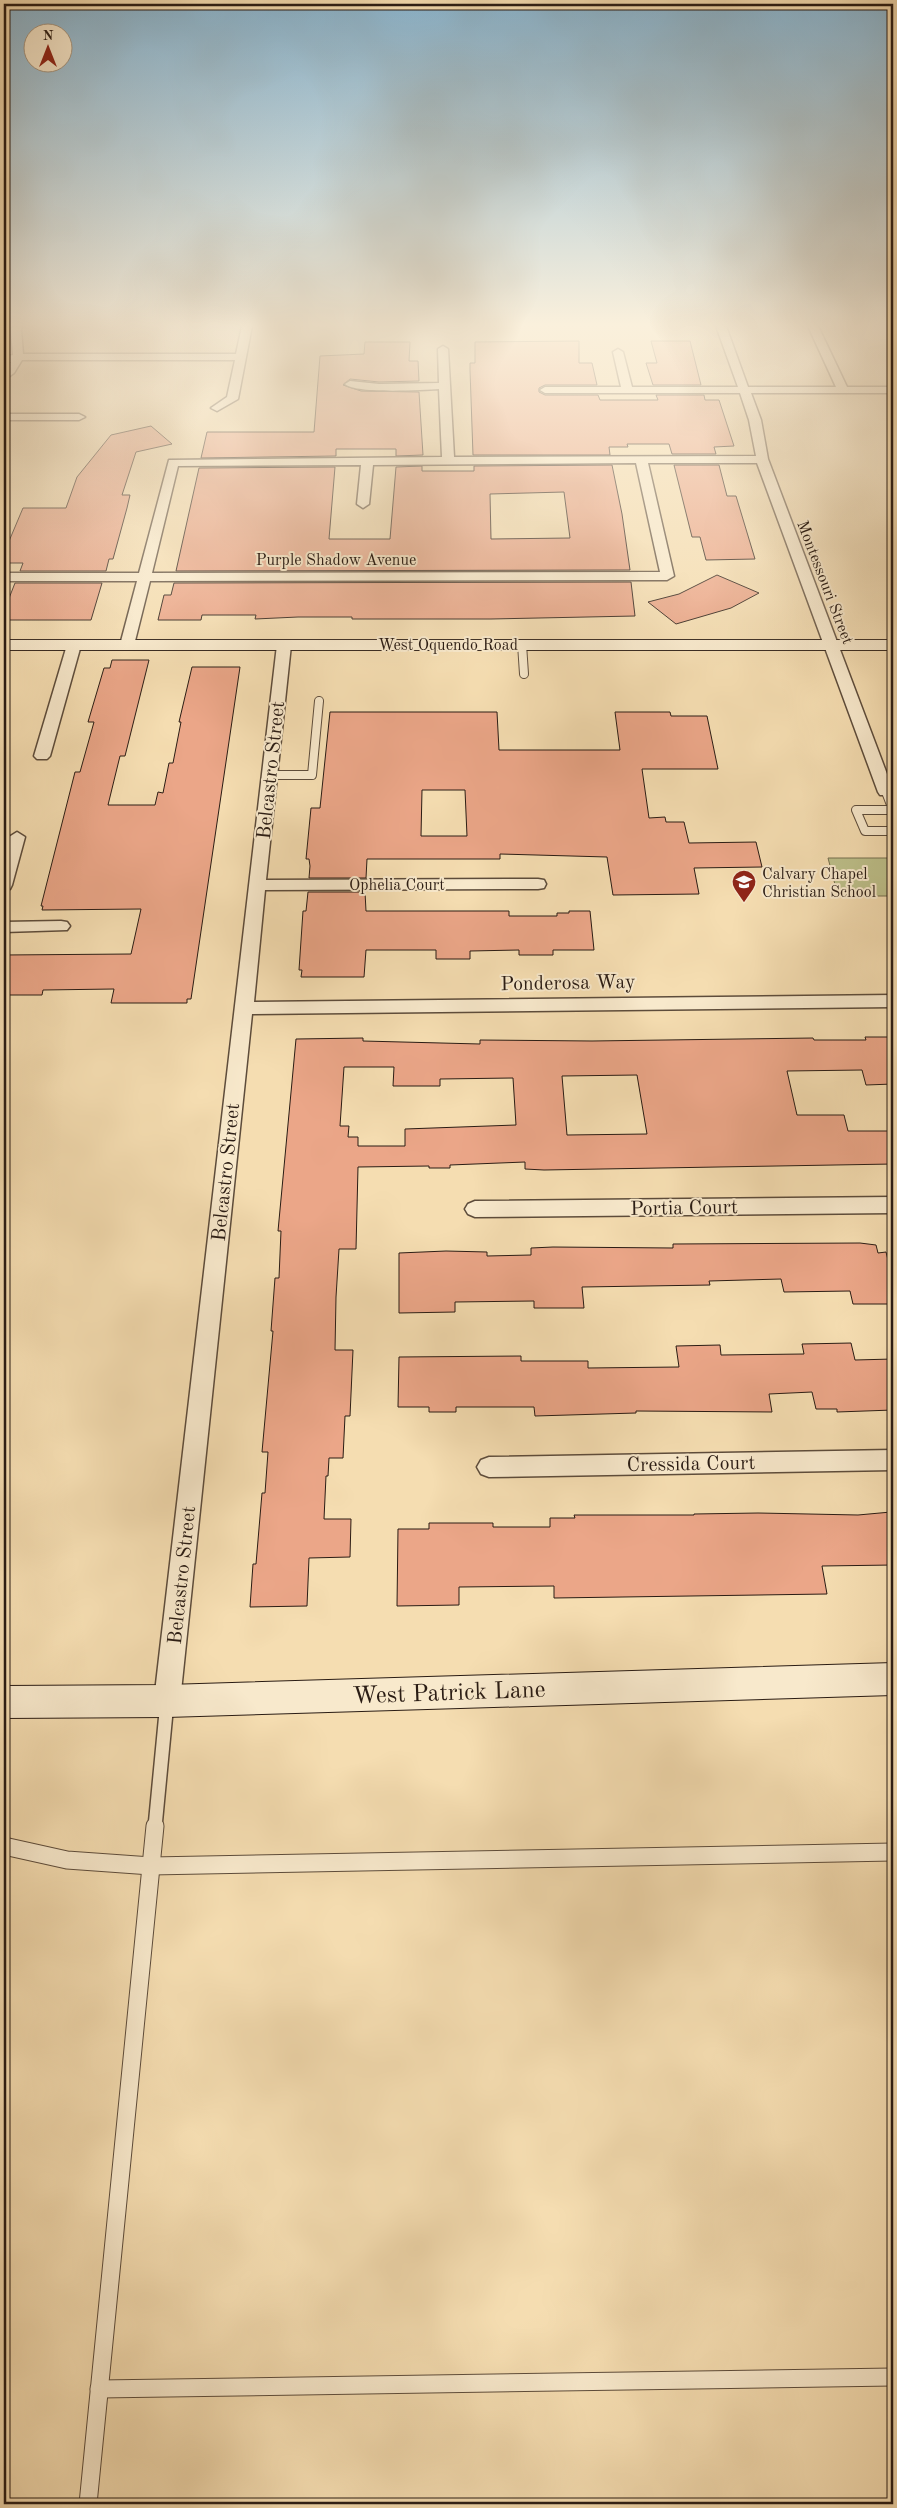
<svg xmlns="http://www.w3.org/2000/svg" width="897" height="2508" font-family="'Old Standard TT',serif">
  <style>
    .green { fill: #bdc08a; stroke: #746e4f }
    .building { fill: #eba688; stroke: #2a1c14; fill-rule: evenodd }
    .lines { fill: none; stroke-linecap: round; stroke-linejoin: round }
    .lane-far2-casing { stroke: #5d4c3b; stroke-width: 10 }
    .lane-far1-casing { stroke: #5d4c3b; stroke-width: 16 }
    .lane-casing { stroke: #5d4c3b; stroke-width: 19 }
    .street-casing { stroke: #5d4c3b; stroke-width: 3 }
    .secondary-casing { stroke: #2a1c14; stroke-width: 2 }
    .lane-far2 { stroke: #f8e9cc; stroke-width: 8 }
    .lane-far1 { stroke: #f8e9cc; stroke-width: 13 }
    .lane { stroke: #f8e9cc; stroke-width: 17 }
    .street { fill: #f8e9cc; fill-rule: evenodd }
    .secondary { fill: #f8e9cc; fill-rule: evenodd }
    .labels { text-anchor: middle; stroke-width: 4; stroke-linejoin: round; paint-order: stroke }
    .far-street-label { font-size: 16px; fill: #2a1c14; stroke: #f8e9cc }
    .far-poi-label { font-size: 16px; fill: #2a1c14; stroke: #f8e9cc; text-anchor: start }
    .street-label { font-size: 20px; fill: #2a1c14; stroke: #f8e9cc }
    .near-street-label { font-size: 24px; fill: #2a1c14; stroke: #f8e9cc }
  </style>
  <rect width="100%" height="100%" fill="#f5ddb1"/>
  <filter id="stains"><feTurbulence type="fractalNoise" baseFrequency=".004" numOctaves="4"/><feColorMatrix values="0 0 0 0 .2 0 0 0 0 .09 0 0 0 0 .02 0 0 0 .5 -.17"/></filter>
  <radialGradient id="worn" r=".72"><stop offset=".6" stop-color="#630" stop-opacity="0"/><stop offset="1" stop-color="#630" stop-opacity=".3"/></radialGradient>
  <path class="green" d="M828 858H893V896H838Z"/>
  <g class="building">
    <path d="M579 341V363H592L597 385H545L539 388V392L545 395H598L600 400H658L656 395H704L705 400H719L734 446 714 447 716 454H672L669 444H627L628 447H609L610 455H473L470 370V363H475V342Z"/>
    <path d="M651 341H690L701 385H653L646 363H657Z"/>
    <path d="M365 342H410L409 361H418L419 381 379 382 350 379 343 385 361 391 419 392 423 455 396 456V449H336V456L201 458 207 432H314L320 356 364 354Z"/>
    <path d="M151 426 172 444 136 452 122 495H130L127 508 113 559H109L106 571H20L23 563H4V553L23 508H66L77 477 111 435Z"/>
    <path d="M612 465 622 514 630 570 176 571 199 468 335 467 329 539H390L396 467 422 466V471H474V466ZM564 492 570 538 491 539 490 494Z"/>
    <path d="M674 465H719L727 496H736L755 559 706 560 700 537H692Z"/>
    <path d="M717 575 759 593 731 608 676 624 648 602 679 594Z"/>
    <path d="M631 582 635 616 491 619H352V617H298L255 619 256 615H202L201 620H158L164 595H171L174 583Z"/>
    <path d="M15 583H102L91 620H4V611Z"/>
    <path d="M112 660H149L125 756H120L108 805H155L158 792 163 793 169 763H173L181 722H179L192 667H240L191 999H187V1003H111L114 989 43 990 42 995H4V955L131 954 141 909 42 910 43 906H41L75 772H80L94 722H88L104 668H110Z"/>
    <path d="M330 712H497L499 750H620L615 712H670L671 716H707L718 769H642L649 818 665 817 666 822H684L689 843 756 842 762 867 694 868 699 894 613 895 607 857 500 854V859H367L366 878H309L310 866 309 859H306L311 808H320ZM422 790H465L467 836H421Z"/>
    <path d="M308 892H365L366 911H509V916H557V913H569V911H590L594 950H553V955H519V950L470 951V959H436V950H366L364 977H301L302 970H299L303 911H306Z"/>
    <path d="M865 1037H889L893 1051V1084L866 1085 862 1070 787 1071 797 1115H844L848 1131H893V1164L544 1170 525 1169V1162L450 1165V1168H429V1166L358 1167 356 1249H339L336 1297 335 1350H353L350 1416H345L343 1458H329L328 1476H326L324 1519H351L350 1557 309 1558 307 1606 250 1607 253 1564H256L262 1493H265L268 1452H262L273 1331H271L275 1278H279L281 1231H278L296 1039 363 1038V1041L480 1044V1040L592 1041 813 1038 814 1040H866ZM344 1067H394L393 1086H440V1079L513 1078 516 1125 405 1129V1146H358V1137H348L349 1126H340ZM637 1075 647 1134 567 1135 562 1076Z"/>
    <path d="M860 1243 876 1245 878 1253 886 1252 893 1280V1304H853L850 1291 784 1292 781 1279 709 1281 710 1285 582 1287 584 1308H534V1301L455 1302V1312L399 1313V1253L446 1251 487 1252V1256L531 1255V1248L553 1247 673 1248V1244Z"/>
    <path d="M851 1343 855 1360 893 1359V1410L837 1412V1409H816L812 1392 769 1394 772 1412 636 1411V1413L535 1416 534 1407H456V1412H429V1407H398L399 1357 521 1356V1361H588V1368L679 1367 676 1346 720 1345 721 1355 804 1354 802 1344Z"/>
    <path d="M891 1512 893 1524V1565L822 1566 827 1594 554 1598V1586L459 1587V1605L397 1606 398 1529H429V1523H493V1527H550V1518H575L574 1515H694V1514L758 1513 858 1515Z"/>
  </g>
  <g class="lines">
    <defs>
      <g id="lane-far2">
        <path d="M522 644 524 674"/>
        <path d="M269 775H312L319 701"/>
        <path d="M886 792 893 810"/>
        <path d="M893 810H856L865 831H893"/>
      </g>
      <path id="lane-far1" d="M155 1827 167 1702"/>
      <g id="lane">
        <path d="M4 1846 67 1860 151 1866 893 1852"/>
        <path d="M99 2389 893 2377"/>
        <path d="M88 2504 155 1826"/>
      </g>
      <g id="street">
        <path d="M13 326H23L21 329 23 354H236L242 326H252L238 399 217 411 211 408 227 397 235 360H22L14 373 4 380V371L11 362 4 363V357L13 355 11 329Z"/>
        <path d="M716 326H726L748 387H836L808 326H818L847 387H893V393H751L761 420 768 459 893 790 892 795H880L878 792 757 463H648L674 576 667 580 150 581 134 645 127 649 120 645 137 581H4V573H139L169 460 442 457 439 389C422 390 355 394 345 384L350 381 379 384 439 383 438 349 443 346 448 349 454 457 756 456 749 420 740 393H545L540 390 545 387H621L613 352 618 349 623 352 632 387H738ZM636 463 660 572 152 573 178 466 361 465 357 504 363 508 369 504 373 465Z"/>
        <path d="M4 414H79L85 417 79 420H4Z"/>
        <path d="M74 641 81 645 50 756 47 759H37L34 756 67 645Z"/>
        <path d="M284 641 291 645 266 880 538 879 544 880 546 884 544 888 538 889 265 890 254 1002 893 995V1007L252 1014 180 1701 176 1710 167 1714 158 1710 154 1701 277 645Z"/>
        <path d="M17 832 25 837 12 885 10 889 4 890V856L9 837Z"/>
        <path d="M61 921 67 922 70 926 67 930 4 932V922Z"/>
        <path d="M893 1197V1213L475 1217 468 1214 465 1209 468 1204 475 1201Z"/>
        <path d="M893 1450V1470L489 1477 481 1474 477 1467 481 1460 489 1457Z"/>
      </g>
      <g id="secondary">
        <rect x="4" y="640" width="889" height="10"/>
        <path d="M893 1663V1695L167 1717 4 1718V1686L167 1685Z"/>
      </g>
    </defs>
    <use href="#lane-far2" class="lane-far2-casing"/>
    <use href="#lane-far1" class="lane-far1-casing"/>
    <use href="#lane" class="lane-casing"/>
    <use href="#street" class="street-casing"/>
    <use href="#secondary" class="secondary-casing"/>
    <use href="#lane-far2" class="lane-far2"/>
    <use href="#lane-far1" class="lane-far1"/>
    <use href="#lane" class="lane"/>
    <use href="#street" class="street"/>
    <use href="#secondary" class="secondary"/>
  </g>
  <linearGradient id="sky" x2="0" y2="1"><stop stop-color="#8ab7d3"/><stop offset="0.48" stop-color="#faf0dc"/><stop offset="1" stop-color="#faf0dc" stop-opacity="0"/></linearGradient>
  <rect width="897" height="677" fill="url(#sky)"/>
  <defs>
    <symbol id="school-pin" viewBox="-11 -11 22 30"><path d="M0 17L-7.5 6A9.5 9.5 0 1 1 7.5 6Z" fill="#8f2418" stroke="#f8e9cc"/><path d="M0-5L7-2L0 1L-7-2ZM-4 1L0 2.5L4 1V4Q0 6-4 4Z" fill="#fff"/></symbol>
  </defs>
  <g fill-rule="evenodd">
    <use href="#school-pin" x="730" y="868" width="28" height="38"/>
  </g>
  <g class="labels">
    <g class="far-street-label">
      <text x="336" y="565">Purple Shadow Avenue</text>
      <text transform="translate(826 582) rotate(69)" y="6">Montessouri Street</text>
      <text x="448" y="650">West Oquendo Road</text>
      <text x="397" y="890">Ophelia Court</text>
    </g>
    <g class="far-poi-label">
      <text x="762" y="879">Calvary Chapel<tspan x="762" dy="18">Christian School</tspan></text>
    </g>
    <g class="street-label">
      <text transform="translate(270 770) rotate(-84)" y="7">Belcastro Street</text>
      <text transform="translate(568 982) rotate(-1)" y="7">Ponderosa Way</text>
      <text transform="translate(225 1172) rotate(-84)" y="7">Belcastro Street</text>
      <text transform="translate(684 1207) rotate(-1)" y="7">Portia Court</text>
      <text transform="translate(691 1463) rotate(-1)" y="7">Cressida Court</text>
      <text transform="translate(181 1575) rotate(-84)" y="7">Belcastro Street</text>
    </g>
    <g class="near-street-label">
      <text transform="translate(449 1692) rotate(-2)" y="8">West Patrick Lane</text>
    </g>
  </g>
  <rect width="897" height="2508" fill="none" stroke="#f5ddb1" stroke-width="20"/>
  <rect x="5" y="5" width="887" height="2498" fill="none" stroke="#2a1c14" stroke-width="2.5"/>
  <rect x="10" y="10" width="877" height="2488" fill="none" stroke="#2a1c14"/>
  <g transform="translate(48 48)"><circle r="24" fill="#f8e9cc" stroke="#a69782"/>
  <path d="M0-4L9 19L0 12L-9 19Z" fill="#8f2418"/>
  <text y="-8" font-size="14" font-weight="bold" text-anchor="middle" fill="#2a1c14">N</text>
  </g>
  <rect width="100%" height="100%" filter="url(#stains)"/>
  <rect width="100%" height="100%" fill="url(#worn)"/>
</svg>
